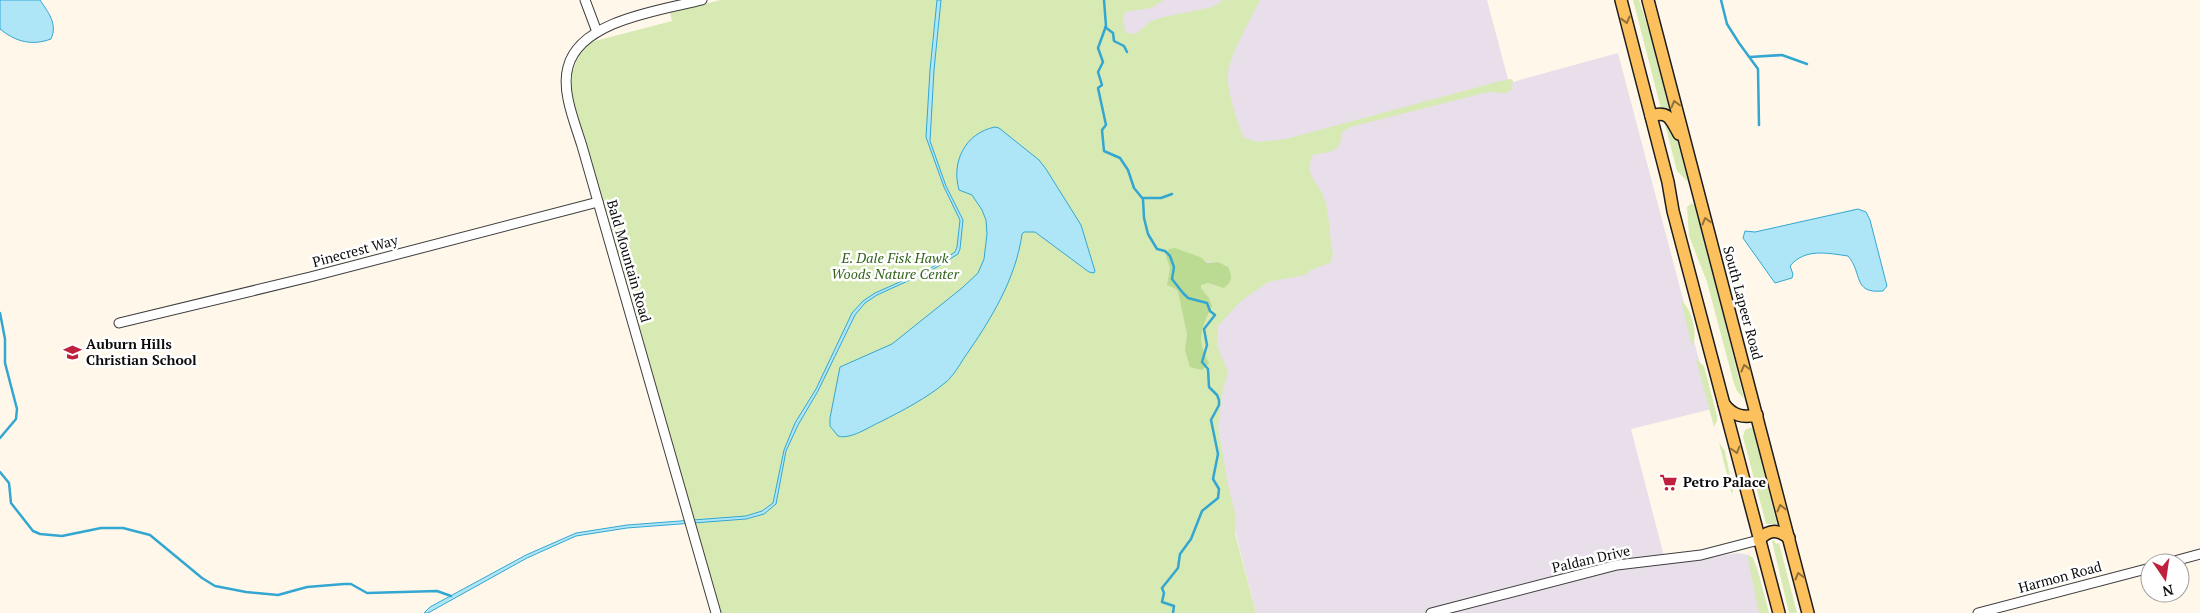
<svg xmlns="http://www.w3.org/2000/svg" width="2200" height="613" font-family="'PT Serif',serif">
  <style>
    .industrial { fill: #e8dfeb }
    .green { fill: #d7eab3; fill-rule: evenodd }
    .forest { fill: #bcdb92 }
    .water { fill: #aee6f8; stroke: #33a6d1 }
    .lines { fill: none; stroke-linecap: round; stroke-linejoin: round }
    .stream { stroke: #33a6d1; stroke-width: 2.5 }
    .minor-casing { stroke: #3f3f3f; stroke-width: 11 }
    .major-casing { stroke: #1d1d1d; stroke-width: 14 }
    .minor { stroke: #fff; stroke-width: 9 }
    .major { stroke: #fcc15d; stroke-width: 11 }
    .oneway { stroke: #907039 }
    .labels { text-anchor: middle; stroke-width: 5; stroke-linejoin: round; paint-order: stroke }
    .street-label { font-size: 14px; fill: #0c0c0c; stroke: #fff }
    .park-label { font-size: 14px; font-style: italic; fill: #34641b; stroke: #fff }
    .poi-label { font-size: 14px; font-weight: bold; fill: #0c0c0c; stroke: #fff; text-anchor: start }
  </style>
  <rect width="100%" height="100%" fill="#fff8ea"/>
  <path class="industrial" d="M1100 0H1487L1509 83 1618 53 1712 409 1631 429 1666 564 1737 553 1745 554 1751 558 1757 567 1769 613H1256Z"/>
  <g class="green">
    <path d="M720 0H1164L1151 8 1125 12 1123 19 1125 31 1131 34 1137 33 1151 21 1164 17 1213 7 1223 0H1260C1252 16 1229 57 1228 74 1226 88 1238 125 1244 138L1258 142 1286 139 1497 82 1510 79 1513 80 1511 90 1506 93 1488 92 1350 127 1342 132C1340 154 1331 151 1313 155 1302 176 1320 182 1325 201 1330 218 1329 237 1333 255L1330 263 1311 270 1305 275 1268 282 1241 301 1218 326 1217 346 1228 372 1223 389 1218 427 1228 485 1235 513V533L1256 613H721L577 114 572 92V73L579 55 591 42 672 21 670 13ZM1175 248C1189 254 1203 263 1218 262L1215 286 1208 283 1201 284V288L1209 298 1212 306C1201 329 1196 339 1209 363L1186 342 1187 334 1178 292 1169 273Z"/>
    <path d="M1633 0H1639L1649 31 1688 182 1677 171Z"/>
    <path d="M1692 203 1696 207 1744 399 1737 391 1733 380 1707 282 1689 236 1687 207Z"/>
    <path d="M1681 301C1691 306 1699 337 1692 346Z"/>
    <path d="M1696 359 1704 366 1717 416V421L1714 427Z"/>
    <path d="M1752 427 1753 428 1777 524H1766L1743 437 1745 430Z"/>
    <path d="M1719 443 1725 451 1733 490 1732 495Z"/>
    <path d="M1774 540 1776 544 1779 543 1797 613H1789L1772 541Z"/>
    <path d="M1747 554 1753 558 1756 566 1769 613H1759Z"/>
  </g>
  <path class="forest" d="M1175 248 1200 257 1207 263 1218 262 1228 267C1232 276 1233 281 1224 288L1208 283 1201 285V288L1209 298 1212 306C1201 329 1196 339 1209 363L1202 370 1190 367 1185 350 1187 334 1178 292 1176 289 1167 285 1170 268 1166 256 1169 249Z"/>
  <g class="water">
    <path d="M0 0H40C48 12 58 24 51 39 32 46 16 42 0 29Z"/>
    <path d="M937 0H941L934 70 930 141 946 186 963 220 960 249 958 254 932 270 877 295 865 303 855 315 818 391 798 425 786 451 776 504 764 514 746 519 627 528 576 536 527 558 428 613H424L430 607 526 555 576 533 627 525 746 516 762 511 773 503 784 450 795 423 816 389 852 313 863 301 875 293 931 268 955 252 957 247 960 220 944 187 926 137 930 70Z"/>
    <path d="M995 127 999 128 1039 160 1046 169 1081 225 1095 271 1094 273 1089 272 1035 232H1024L1022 234C1016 279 990 321 964 358 959 366 953 376 946 382 927 398 902 411 880 422 869 427 850 440 838 436L830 426V418L840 367 892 344 962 288 978 273 984 259 987 234 986 220 982 210 972 195 959 190C951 162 965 133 995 127Z"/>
    <path d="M1858 209 1866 212 1870 220 1887 286 1883 291C1852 294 1863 273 1848 256 1827 253 1805 248 1790 266L1793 274 1792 278 1775 283 1743 238 1745 231 1755 232Z"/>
  </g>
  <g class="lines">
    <g class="stream">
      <path d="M1104 0 1106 26 1098 48 1103 62 1098 72 1102 85 1098 88 1106 125 1102 130 1104 151 1120 158 1128 170 1134 188 1143 199 1144 218 1148 234 1157 249 1165 251 1170 256 1174 267 1172 279 1183 293 1188 298 1207 303 1210 311 1215 315 1204 329 1207 345 1202 362 1208 369 1209 387 1217 395 1219 400V405L1211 420 1218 454 1213 479 1219 489 1218 498 1202 511 1191 539 1180 554 1178 568 1162 588 1164 593 1162 602 1174 606 1173 613"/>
      <path d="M1721 0 1727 24 1739 43 1758 69 1759 125"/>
      <path d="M1105 27 1113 33 1114 41 1124 46 1127 52"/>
      <path d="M1750 57 1782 55 1807 64"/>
      <path d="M1143 198H1161L1172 194"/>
      <path d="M0 313 5 339V363L17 409 16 419 0 438"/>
      <path d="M0 472 9 483 11 503 33 531 40 534 62 536 101 528H123L150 535 202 578 215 586 246 592 278 595 307 587 344 584H351L367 593 437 591 451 596"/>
    </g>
    <defs>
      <g id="minor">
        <path d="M585 0 597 32"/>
        <path d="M702 0C662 10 580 20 568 67 561 91 575 123 582 146L716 613"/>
        <path d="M119 323 310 277 598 202"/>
        <path d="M2167 563 2200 554"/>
        <path d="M1431 613 1617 565 1701 555 1759 540"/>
        <path d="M1978 613 2150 568"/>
      </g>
      <g id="major">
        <path d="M1621 0 1668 182 1673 211 1779 613"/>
        <path d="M1648 0 1808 613"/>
        <path d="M1651 116C1669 110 1671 120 1679 134"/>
        <path d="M1724 404C1733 416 1743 418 1757 415"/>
        <path d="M1759 540C1769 529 1778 529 1789 538"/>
      </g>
    </defs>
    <use href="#minor" class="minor-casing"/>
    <use href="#major" class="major-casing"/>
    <use href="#minor" class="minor"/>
    <use href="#major" class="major"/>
  </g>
  <defs><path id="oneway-chevron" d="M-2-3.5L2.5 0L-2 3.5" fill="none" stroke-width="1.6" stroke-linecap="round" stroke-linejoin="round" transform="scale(1.25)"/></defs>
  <g class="oneway">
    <use href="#oneway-chevron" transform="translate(1626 20) rotate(76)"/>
    <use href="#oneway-chevron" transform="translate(1675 104) rotate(-105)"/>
    <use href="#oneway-chevron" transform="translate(1706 221) rotate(-105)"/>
    <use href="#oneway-chevron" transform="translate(1745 368) rotate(-105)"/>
    <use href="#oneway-chevron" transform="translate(1736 450) rotate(75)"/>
    <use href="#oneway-chevron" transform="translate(1781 508) rotate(-104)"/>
    <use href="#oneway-chevron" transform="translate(1799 576) rotate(-105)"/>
  </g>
  <defs>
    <symbol id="school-bare" viewBox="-9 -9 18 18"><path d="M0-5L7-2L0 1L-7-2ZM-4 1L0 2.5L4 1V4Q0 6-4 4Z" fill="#bf203d" stroke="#fff" stroke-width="2.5" paint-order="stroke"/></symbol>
    <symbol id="supermarket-bare" viewBox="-9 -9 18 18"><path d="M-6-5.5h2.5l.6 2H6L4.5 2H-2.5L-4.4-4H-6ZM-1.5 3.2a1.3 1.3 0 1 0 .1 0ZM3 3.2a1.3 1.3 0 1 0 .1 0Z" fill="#bf203d" stroke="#fff" stroke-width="2.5" paint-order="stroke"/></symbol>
  </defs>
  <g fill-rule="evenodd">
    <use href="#school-bare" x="60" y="340" width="25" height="25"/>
    <use href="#supermarket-bare" x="1656" y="470" width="25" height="25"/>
  </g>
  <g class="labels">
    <g class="street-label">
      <text transform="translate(355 251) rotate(-15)" y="5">Pinecrest Way</text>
      <text transform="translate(629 261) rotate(74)" y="5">Bald Mountain Road</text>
      <text transform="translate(1743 303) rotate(75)" y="5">South Lapeer Road</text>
      <text transform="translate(1591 559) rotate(-13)" y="5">Paldan Drive</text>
      <text transform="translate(2060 577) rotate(-15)" y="5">Harmon Road</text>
    </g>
    <g class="park-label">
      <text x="895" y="263">E. Dale Fisk Hawk<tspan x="895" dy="16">Woods Nature Center</tspan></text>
    </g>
    <g class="poi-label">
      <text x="86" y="349">Auburn Hills<tspan x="86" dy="16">Christian School</tspan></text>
      <text x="1683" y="487">Petro Palace</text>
    </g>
  </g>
  <g transform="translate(2165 578) rotate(167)"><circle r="24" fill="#ffffff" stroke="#9e9e9e"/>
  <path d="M0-4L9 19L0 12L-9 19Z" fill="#bf203d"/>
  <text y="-8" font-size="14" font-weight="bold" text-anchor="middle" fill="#0c0c0c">N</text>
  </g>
</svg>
